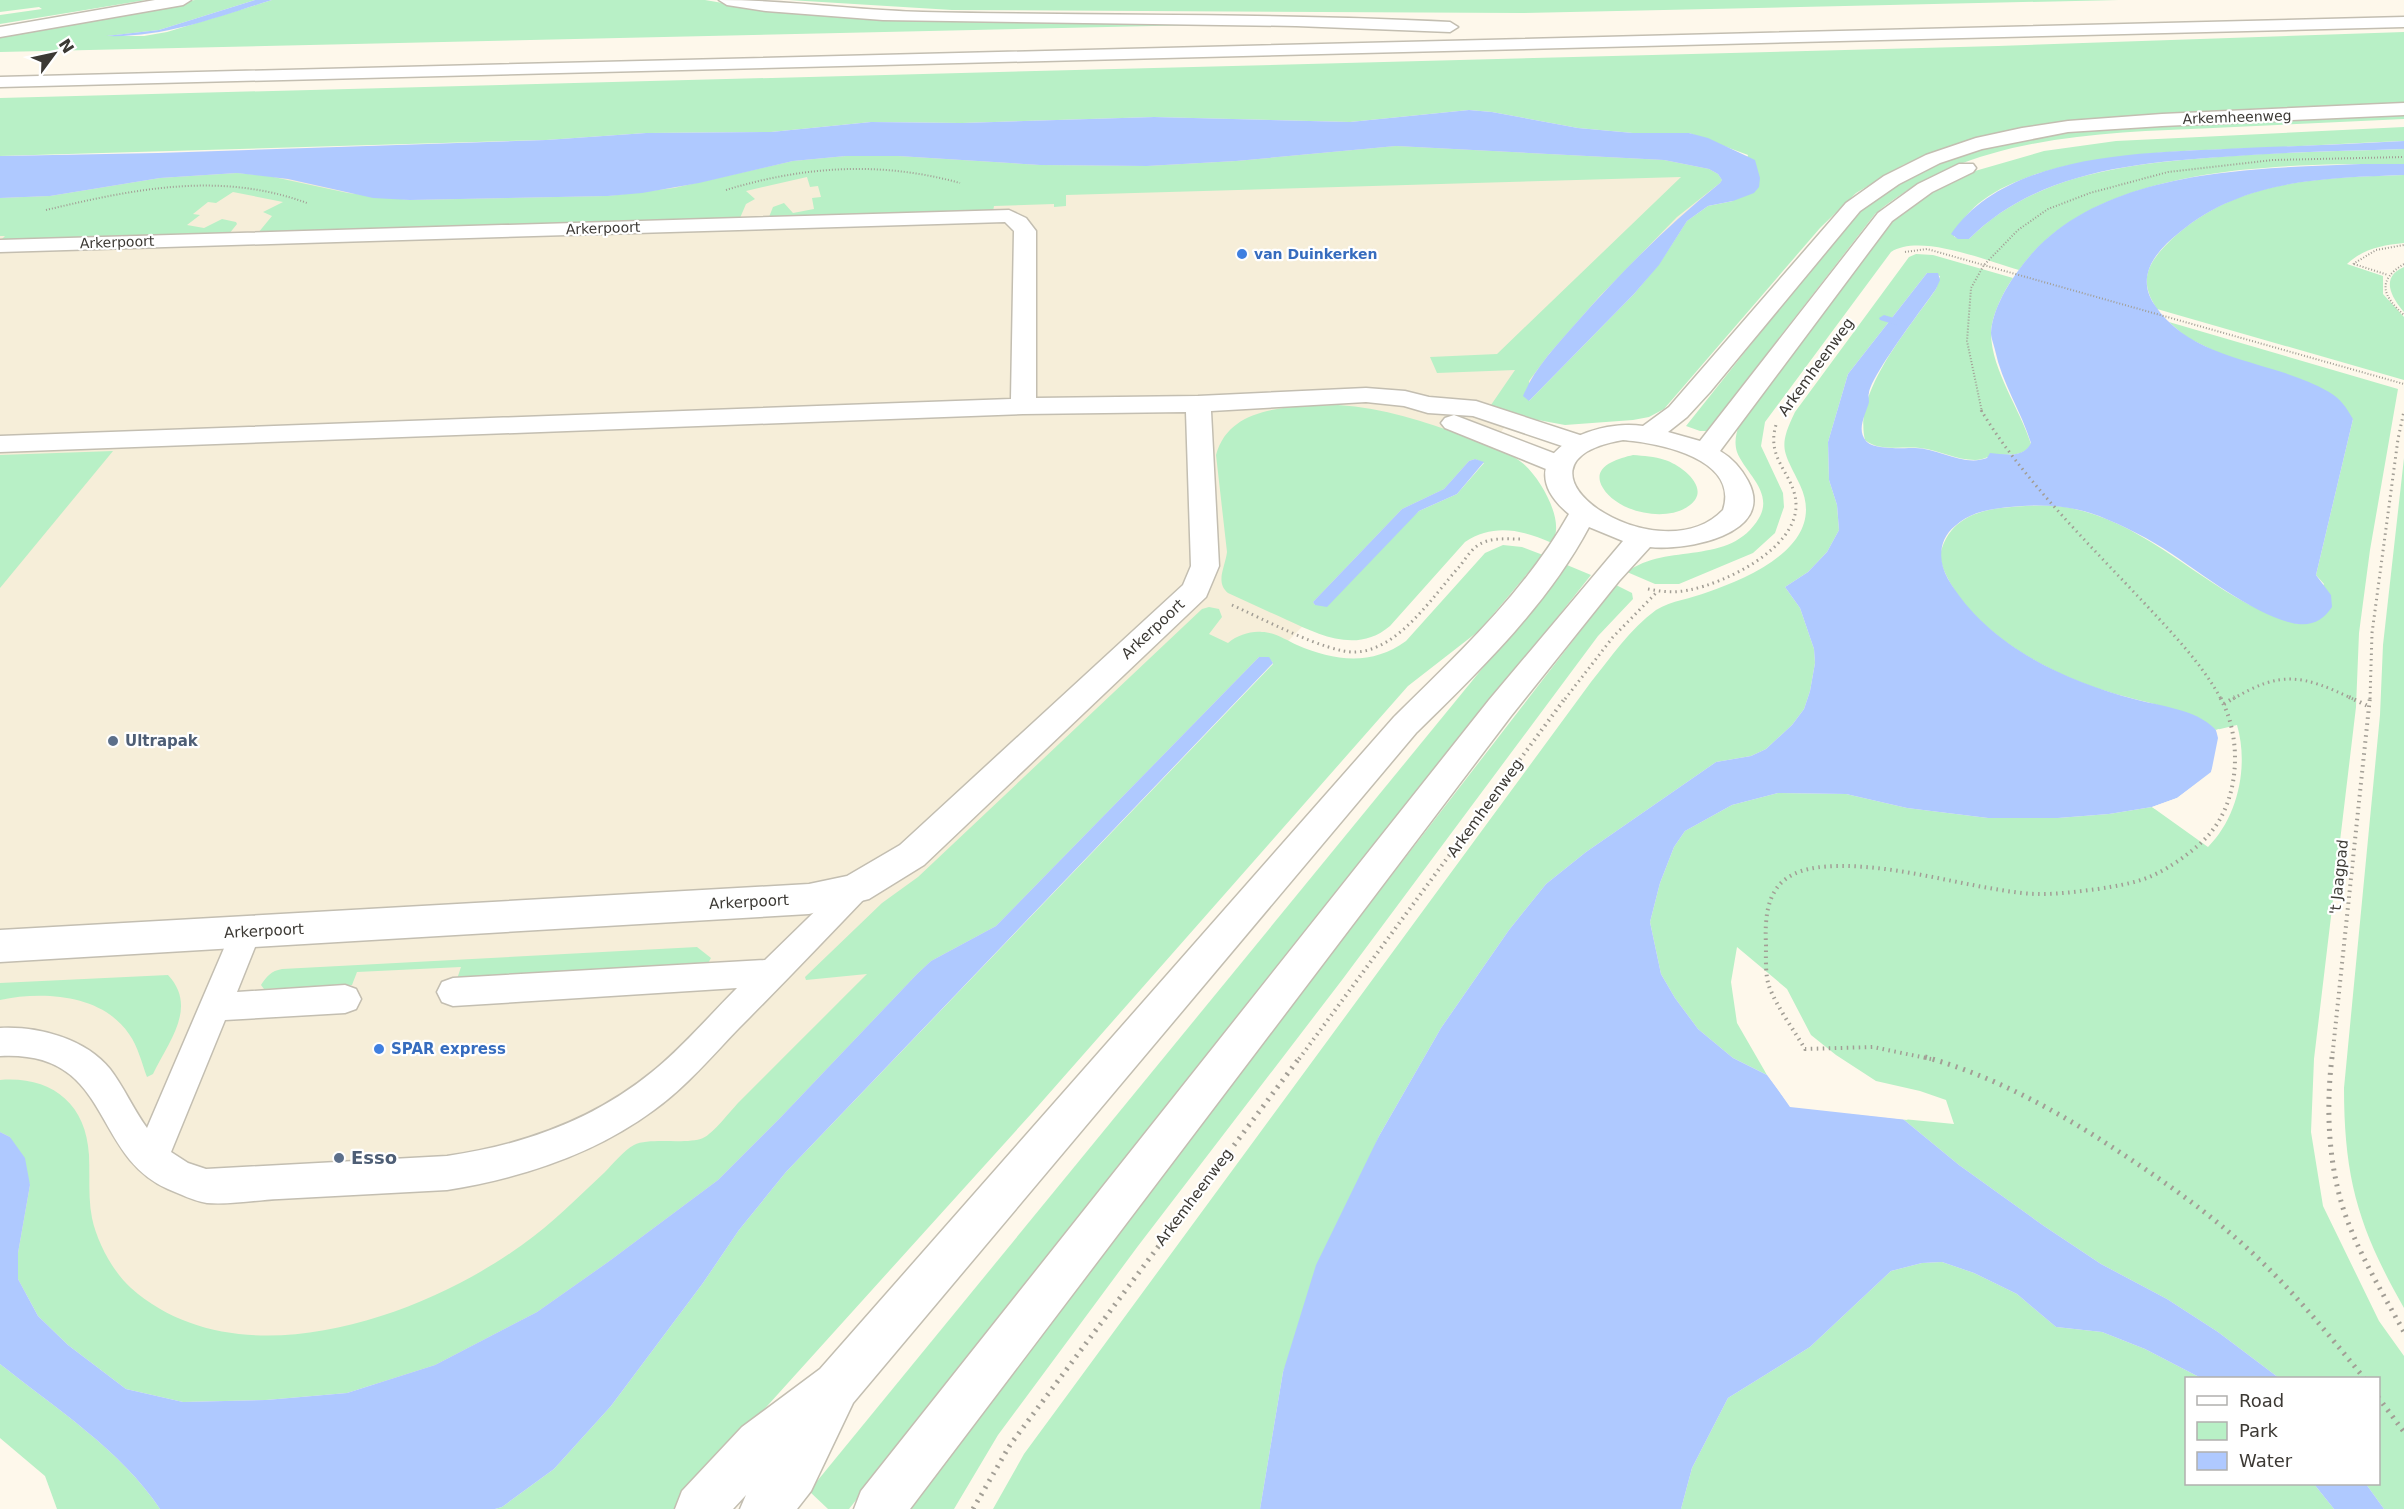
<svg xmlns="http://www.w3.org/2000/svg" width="2404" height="1509" font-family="'DejaVu Sans',sans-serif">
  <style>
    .built { fill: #f6eed9 }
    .green { fill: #b8f0c6; fill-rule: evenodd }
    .water { fill: #afc9ff }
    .pier { fill: #fef8eb }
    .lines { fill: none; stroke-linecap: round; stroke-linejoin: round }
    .stream { fill: #afc9ff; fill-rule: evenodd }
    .service-casing { stroke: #c3beb1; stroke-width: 3 }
    .minor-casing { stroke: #c3beb1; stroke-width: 3 }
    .secondary-casing { stroke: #c3beb1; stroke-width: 3 }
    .motorway-casing { stroke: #c3beb1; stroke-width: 3 }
    .path-far3 { stroke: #a29e95; stroke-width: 2; stroke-dasharray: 1 2; stroke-linecap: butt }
    .path-far2 { stroke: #a29e95; stroke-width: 3; stroke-dasharray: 1.5 4; stroke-linecap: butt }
    .path-far1 { stroke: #a29e95; stroke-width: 4; stroke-dasharray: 1.5 4.5; stroke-linecap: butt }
    .path { stroke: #a29e95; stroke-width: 5; stroke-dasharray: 2 6; stroke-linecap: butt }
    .service { fill: #fff; fill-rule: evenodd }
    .minor { fill: #fff; fill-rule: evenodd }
    .secondary { fill: #fff; fill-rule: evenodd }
    .motorway { fill: #fff; fill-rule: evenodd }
    .shop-dot { fill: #3f7fe0; stroke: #fff; stroke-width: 2 }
    .service-dot { fill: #5c6f8a; stroke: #fff; stroke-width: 2 }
    .labels { text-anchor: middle; stroke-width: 4.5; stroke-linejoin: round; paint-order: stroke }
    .far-street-label { font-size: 14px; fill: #3c3934; stroke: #fff }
    .far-shop-label { font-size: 14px; font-weight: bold; fill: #366cbe; stroke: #fff; text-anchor: start }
    .street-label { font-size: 15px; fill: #3c3934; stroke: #fff }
    .service-label { font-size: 15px; font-weight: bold; fill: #4e5e75; stroke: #fff; text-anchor: start }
    .shop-label { font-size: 15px; font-weight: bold; fill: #366cbe; stroke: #fff; text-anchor: start }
    .near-service-label { font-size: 18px; font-weight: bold; fill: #4e5e75; stroke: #fff; text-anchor: start }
  </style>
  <rect width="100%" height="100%" fill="#fef8eb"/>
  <path class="built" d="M1487 126 1740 166 1532 392 1480 459 1393 534 705 1236 529 1424 0 1287V174Z"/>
  <g class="green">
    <path d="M0 0H146L0 24V15L42 9 39 7 0 12Z"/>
    <path d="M195 0H255L159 30 107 36H144L167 32 272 0H705L758 9 1199 22V25L0 52V34Z"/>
    <path d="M789 0H2119L1522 13 952 10Z"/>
    <path d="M2404 32V105L1990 135 1931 153 1903 165 1856 193 1820 228 1664 409 1649 417 1633 420 1565 425 1527 418 1491 405 1515 370 1437 373 1430 357 1497 354 1681 177 1066 195V206L1054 207V204L994 206 993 211 769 217 773 207 784 203 793 213 814 209 812 198 821 197 818 186 810 187 807 177 746 191 755 199 746 204 740 218 258 233 272 216 263 212 283 202 233 192 216 203 208 202 193 214 200 215 187 225 204 228 222 219 236 222 237 224 229 234 1 240 5 236H0V198L50 196 160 178 237 173 269 176 348 193 410 200 608 196 674 188 793 161 846 156H898L1040 165 1147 166 1236 161 1396 146 1664 160 1709 169 1718 174 1722 180 1720 183 1677 217 1599 297 1549 354 1529 381V401L1634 294 1659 264 1687 221 1708 206 1733 201 1748 155 1689 133H1633L1578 128 1492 112 1469 110 1350 122 1154 117 962 123 871 122 771 132 646 133 546 140 0 156V98L1998 46Z"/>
    <path d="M2404 113V119C2340 122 2276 125 2213 128 2097 133 1968 135 1875 214L1707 431H1700L1686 426 1859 209 1890 186 1954 155 2056 132Z"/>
    <path d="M2404 127V141C2356 143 2307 146 2259 148 2182 151 1985 151 1954 237L1969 239C2035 173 2129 164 2218 157 2280 152 2342 151 2404 149V164C2285 164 2095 162 2019 270 1987 261 1920 233 1891 252L1765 422 1761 446 1783 493 1784 507 1775 533 1753 553 1679 584H1655L1627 572C1667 542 1730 567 1759 518 1774 492 1745 473 1737 452 1734 442 1736 434 1739 425L1894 220 1933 191 1968 173 2044 151 2116 141Z"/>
    <path d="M2404 175V243C2382 245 2363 249 2347 264L2383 276V294L2404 317V380L2157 309C2140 283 2145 267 2166 245 2232 179 2316 178 2404 175Z"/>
    <path d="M1916 254 1933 255 2013 278C2003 292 1991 317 1991 334 1992 371 2020 409 2031 444 2024 457 2010 454 1998 455 1989 455 1984 460 1975 460 1956 460 1939 450 1920 448 1903 446 1879 452 1865 440 1853 391 1909 329 1936 289L1940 276 1927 273 1848 374 1828 442 1829 480 1837 505 1839 530 1827 552 1808 572 1785 587 1800 608 1814 649 1815 663 1810 691 1804 709 1792 725 1766 749 1751 756 1716 762 1586 852 1546 884 1509 930 1441 1028 1379 1136 1283 1372 1260 1509H993L1024 1454 1591 682C1611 657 1630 629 1656 610 1672 600 1691 599 1708 592 1751 577 1828 544 1800 485 1784 451 1777 449 1795 412L1909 257Z"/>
    <path d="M2404 267V312C2391 297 2380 277 2404 267Z"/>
    <path d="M2169 322 2398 389 2370 550 2359 633 2356 707 2314 1059 2311 1132 2323 1206 2379 1321 2404 1356V1509H2384L2366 1484H2378V1378H2279L2218 1332 2167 1299 2101 1264 2044 1226 1959 1165 1903 1119 1954 1124 1946 1100 1920 1091 1876 1081 1836 1055 1811 1035 1787 989 1737 947 1731 982 1737 1023 1767 1075 1733 1058 1698 1029 1675 998 1661 974 1650 922 1660 883 1674 847 1685 831 1732 805 1778 793 1846 794 1907 808 1988 818H2058L2109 814 2152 807 2208 847C2238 817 2249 766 2237 725L2216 730C2184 707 2143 703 2106 691 2051 675 1982 636 1952 586 1946 575 1937 560 1942 548 1951 521 1975 511 2001 508 2022 506 2045 504 2065 507 2136 519 2186 571 2248 604 2264 612 2281 618 2298 624L2324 584 2316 575 2353 419 2186 337Z"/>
    <path d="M1338 405C1384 408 1424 421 1467 437 1483 443 1502 449 1517 459 1535 470 1558 508 1556 530 1556 534 1553 539 1552 543 1522 530 1494 523 1465 542L1390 626C1357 654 1320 635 1287 620 1267 611 1247 602 1228 593 1215 582 1225 568 1227 552L1216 455C1230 403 1295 407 1338 405ZM1475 459 1484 463 1457 494 1419 511 1315 605 1313 602 1402 509 1444 489 1469 461Z"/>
    <path d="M113 451 0 588V455Z"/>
    <path d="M1633 455C1644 456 1654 456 1665 460 1681 465 1712 488 1690 505 1668 523 1618 513 1603 488 1590 467 1616 459 1633 455Z"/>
    <path d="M2404 458V1308C2359 1229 2344 1179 2344 1088L2380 715 2383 645Z"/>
    <path d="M1503 545 1522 547 1543 555 1480 630 1408 686 1031 1114 674 1509H495L502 1507 554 1469 611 1406 703 1283 739 1230 786 1172 1273 664 1272 661 1259 657 996 926 931 961 917 974 781 1117 718 1180 608 1262 537 1312 435 1365 347 1393 266 1400 183 1402 126 1389 68 1345 38 1316 18 1279V1253L30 1185 10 1137 0 1132V1080C50 1076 86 1102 89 1155 90 1176 88 1198 92 1218 97 1242 113 1272 131 1288 238 1383 421 1318 522 1245 552 1224 578 1197 605 1172 613 1164 624 1150 634 1145 650 1137 687 1145 703 1138 713 1134 731 1110 740 1101 782 1059 824 1017 867 974L806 980 805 977 882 903 918 877 1202 609 1209 607 1219 609 1222 617 1209 634 1228 643C1238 635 1250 631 1262 632 1274 632 1286 640 1297 645 1334 661 1372 666 1406 641L1485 553Z"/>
    <path d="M1567 565 1591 575 849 1509H828L809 1491Z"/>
    <path d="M1616 585 1632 593 1633 599 1598 636 1342 980 1138 1246 998 1435 954 1509H910L993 1391Z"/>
    <path d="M697 947 711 958 707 965 457 979 461 967 357 972 352 985 264 989 261 985C267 976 271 971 282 969Z"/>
    <path d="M168 975C198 1007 169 1041 153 1074L147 1077C142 1064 138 1046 129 1034 102 994 43 991 0 1000V983Z"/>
    <path d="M1942 1262 1974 1273 2017 1294 2056 1327 2102 1332 2145 1349 2201 1378H2186V1484H2314L2334 1509H1681L1692 1468 1728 1398 1810 1347 1891 1271 1922 1263Z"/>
    <path d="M0 1364C54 1407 122 1451 160 1509H57L45 1476 0 1438Z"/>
  </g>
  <g class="water">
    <path d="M255 0H272C217 17 164 38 106 36L159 30Z"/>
    <path d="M1469 110 1492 112 1578 128 1633 133H1689L1708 138 1755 160 1760 178 1759 187 1754 193 1733 201 1708 206 1687 221 1659 265 1634 294 1529 401 1523 396C1535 367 1557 345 1577 322 1621 272 1668 225 1720 183L1722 180 1718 174 1709 169 1664 160 1396 146 1236 161 1147 166 1040 165 898 156H846L793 161 699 183 642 193 608 196 410 200 373 198 288 179 237 173 160 178 50 196 0 198V156H2L158 153 546 140 646 133 771 132 871 122 962 123 1154 117 1350 122Z"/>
    <path d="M2404 141V149C2343 151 2283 152 2222 157 2133 163 2036 172 1969 239H1958L1951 234C2008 150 2152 153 2244 148 2297 146 2351 144 2404 141Z"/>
    <path d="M2361 164H2404V175C2325 178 2244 179 2180 232 2157 250 2135 275 2154 304 2193 363 2273 359 2329 392 2341 399 2346 407 2353 419L2316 575 2331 595 2332 607C2324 619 2313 626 2298 624 2262 620 2203 575 2172 554 2150 539 2124 526 2099 516 2071 505 2040 504 2010 507 1990 509 1970 512 1955 526 1938 540 1938 561 1948 579 1987 645 2063 680 2134 699 2159 706 2196 709 2215 729 2224 739 2215 761 2211 772L2177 798 2152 807 2109 814 2058 818H1988L1907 808 1846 794 1778 793 1732 805 1685 831 1674 847 1660 883 1650 922 1661 974 1675 998 1698 1029 1733 1058 1767 1075 1790 1106 1903 1119 1959 1165 2044 1226 2101 1264 2167 1299 2218 1332 2279 1378H2201L2145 1349 2102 1332 2056 1327 2017 1294 1974 1273 1942 1262 1922 1263 1891 1271 1810 1347 1728 1398 1692 1468 1681 1509H1260L1283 1372 1316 1265 1379 1136 1441 1028 1509 930 1546 884 1586 852 1716 762 1751 756 1766 749 1792 725 1804 709 1810 691 1815 663 1814 649 1800 608 1785 587 1808 572 1827 552 1839 530 1837 505 1829 480 1828 442 1848 374 1927 273H1938L1940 280 1936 289C1923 308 1872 374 1869 393 1868 395 1869 399 1869 402 1866 414 1856 429 1866 441 1873 450 1904 448 1915 448 1938 448 1964 467 1987 458L1990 453C2005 454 2023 459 2031 443 2021 411 2002 383 1995 350 1994 345 1991 338 1991 333 1992 312 2006 287 2018 271 2090 168 2249 169 2361 164Z"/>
    <path d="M1475 459 1484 462 1457 494 1419 511 1327 607 1315 605 1313 602 1402 509 1444 489 1469 461Z"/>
    <path d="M1259 657H1269L1273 663 786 1172 739 1230 703 1283 611 1406 554 1469 502 1507 495 1509H160C122 1451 54 1407 0 1364V1132L10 1137 25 1158 30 1185 18 1253V1279L38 1316 68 1345 126 1389 183 1402 266 1400 347 1393 435 1365 537 1312 608 1262 718 1180 781 1117 917 974 931 961 996 926Z"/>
    <path d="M2314 1484H2366L2384 1509H2334Z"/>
  </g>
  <g class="pier">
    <path d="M2219 729 2221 739 2214 775 2178 801 2155 809 2152 807 2177 798 2211 773 2218 738 2216 730Z"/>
    <path d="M1765 1071 1769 1073 1791 1104 1903 1116 1908 1120 1790 1107Z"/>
  </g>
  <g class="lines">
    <path class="stream" d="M1884 315 1904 321 1905 323 1900 326 1880 320 1879 318Z"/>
    <defs>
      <path id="service" d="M856 877 866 881 871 889 866 897C824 941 782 985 739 1028 712 1056 686 1087 654 1110 593 1155 521 1178 447 1190 391 1193 335 1196 279 1199 257 1200 228 1205 207 1203 194 1201 180 1194 168 1189 90 1155 113 1050 0 1056V1028C37 1026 85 1038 110 1069 124 1087 133 1109 147 1128L231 932 235 923 246 919 257 923 261 932 237 992 345 985 356 989 361 999 356 1009 345 1013 225 1020 171 1152 188 1163 206 1169 447 1156C522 1145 592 1121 652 1072 682 1048 709 1016 737 988L453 1006 442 1002 437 992 442 982 453 978 765 960 846 881Z"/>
      <g id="minor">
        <path d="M1009 210 1026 218 1036 231V398L1198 396 1366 388 1405 391 1429 397 1476 401 1589 438 1593 444 1589 450 1580 452 1473 416 1428 413 1404 406 1366 402 1211 411 1219 566 1206 597 924 865 869 899 809 914 0 962V930L809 884 847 876 900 845 1183 585 1191 566 1186 412 1023 414 0 452V436L1011 399 1014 231 1005 222 0 252V240Z"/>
        <path d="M1454 415 1569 459 1573 465 1569 471 1560 473 1551 471 1445 428 1441 423 1445 418Z"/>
      </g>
      <path id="secondary" d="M2404 103V115L2162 126 2068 132 1982 149 1940 163 1899 184 1860 211 1710 392 1687 417 1668 432 1700 441 1878 213 1918 184 1959 164H1973L1976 168 1973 172 1932 192 1892 221 1720 451C1732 458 1741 468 1748 481 1777 535 1684 551 1650 547L1619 581 1511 716 910 1509H854L861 1491 1489 700 1623 541 1589 527C1547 606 1479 671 1416 733L853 1403 811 1491 797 1509H740L746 1495 733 1509H675L682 1491 742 1427 820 1369 1394 717C1457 655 1525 592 1569 514 1503 459 1590 418 1643 426L1669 407 1846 203 1884 176 1926 155 1976 138 2022 128 2068 121 2162 114ZM1623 440C1658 443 1740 458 1723 510 1658 578 1488 463 1623 440Z"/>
      <g id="motorway">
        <path d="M155 0H191L183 5 0 37V27Z"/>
        <path d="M719 0C787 0 855 10 923 12 1099 16 1274 13 1450 22L1458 27 1450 32 1296 26 883 20 766 11 727 5Z"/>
        <path d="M2404 17V27L0 87V77Z"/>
      </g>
    </defs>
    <use href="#service" class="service-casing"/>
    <use href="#minor" class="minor-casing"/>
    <use href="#secondary" class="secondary-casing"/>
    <use href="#motorway" class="motorway-casing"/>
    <g class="path-far3">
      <path d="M726 190C804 166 881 161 960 183"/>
      <path d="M46 210C134 189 220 171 307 203"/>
      <path d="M1905 252 1927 249 2404 384"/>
      <path d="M2353 264 2376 250 2404 245"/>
      <path d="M2354 264 2388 275"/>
      <path d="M2404 264C2376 281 2383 296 2404 315"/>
      <path d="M1982 412 1967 341 1971 288 1984 265 2018 230 2048 209 2090 193 2168 172 2273 160 2404 157"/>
    </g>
    <g class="path-far2">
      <path d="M1981 410C2022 479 2092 547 2147 606 2174 635 2202 664 2221 699"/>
      <path d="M1648 589C1662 592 1675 593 1689 590 1725 583 1794 550 1796 507 1797 475 1765 461 1776 425"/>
      <path d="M1232 605C1261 618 1327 653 1355 652 1398 651 1433 596 1459 567 1464 561 1470 551 1477 546 1489 537 1506 539 1521 539"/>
      <path d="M1565 699 1613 637 1656 593"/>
      <path d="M2233 699C2281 670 2303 675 2353 699"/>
      <path d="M2370 699 2372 633 2398 439 2404 411"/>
    </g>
    <g class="path-far1">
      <path d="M2349 697 2370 707"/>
      <path d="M2224 704 2235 697"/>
      <path d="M1299 1059 1566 697"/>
      <path d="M1931 1059 1873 1047 1805 1049C1795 1032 1775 1004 1769 986 1765 974 1766 958 1766 945 1763 890 1780 867 1837 866 1899 865 1961 886 2022 893 2048 896 2073 892 2098 889 2134 883 2148 881 2178 861 2195 849 2210 837 2220 819 2240 784 2240 733 2220 697"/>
      <path d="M2332 1059 2370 697"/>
    </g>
    <g class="path">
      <path d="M1925 1057C1987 1074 2044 1104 2098 1138 2146 1169 2195 1202 2238 1240 2285 1281 2325 1330 2364 1378"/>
      <path d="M2332 1057C2326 1107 2328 1160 2343 1208 2357 1251 2382 1292 2404 1332"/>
      <path d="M2378 1397 2404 1432"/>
      <path d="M973 1509 1010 1445 1300 1057"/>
    </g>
    <use href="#service" class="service"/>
    <use href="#minor" class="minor"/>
    <use href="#secondary" class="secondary"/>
    <use href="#motorway" class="motorway"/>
  </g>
  <g class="shop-dot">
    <circle cx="1242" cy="254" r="6"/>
    <circle cx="379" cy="1049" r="6"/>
  </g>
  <g class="service-dot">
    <circle cx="113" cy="741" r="6"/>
    <circle cx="339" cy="1158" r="6"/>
  </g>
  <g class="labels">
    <g class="far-street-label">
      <text transform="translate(2237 117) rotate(-2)" y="5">Arkemheenweg</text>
      <text transform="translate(603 228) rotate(-2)" y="5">Arkerpoort</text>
      <text transform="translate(117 242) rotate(-2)" y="5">Arkerpoort</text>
    </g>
    <g class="far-shop-label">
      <text x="1254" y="259">van Duinkerken</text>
    </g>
    <g class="street-label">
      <text transform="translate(1816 367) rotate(-54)" y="5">Arkemheenweg</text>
      <text transform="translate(1153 629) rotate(-43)" y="5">Arkerpoort</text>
      <text transform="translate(1485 808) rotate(-54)" y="5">Arkemheenweg</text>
      <text transform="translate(2339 877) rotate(-84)" y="5">'t Jaagpad</text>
      <text transform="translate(749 902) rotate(-3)" y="5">Arkerpoort</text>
      <text transform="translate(264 931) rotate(-3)" y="5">Arkerpoort</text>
      <text transform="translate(1194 1197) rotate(-53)" y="5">Arkemheenweg</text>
    </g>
    <g class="service-label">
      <text x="125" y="746">Ultrapak</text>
    </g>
    <g class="shop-label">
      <text x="391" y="1054">SPAR express</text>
    </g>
    <g class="near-service-label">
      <text x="351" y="1164">Esso</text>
    </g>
  </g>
  <rect x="2185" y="1377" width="195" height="108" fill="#ffffff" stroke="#b1b0ae" stroke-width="1.5"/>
  <rect x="2197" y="1396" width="30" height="9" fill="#ffffff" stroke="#b1b0ae" stroke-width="1.5"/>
  <text x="2239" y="1407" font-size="18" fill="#3c3934">Road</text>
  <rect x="2197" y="1422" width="30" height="18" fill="#b8f0c6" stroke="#b1b0ae" stroke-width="1.5"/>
  <text x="2239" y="1437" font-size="18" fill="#3c3934">Park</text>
  <rect x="2197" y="1452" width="30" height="18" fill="#afc9ff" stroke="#b1b0ae" stroke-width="1.5"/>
  <text x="2239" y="1467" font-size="18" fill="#3c3934">Water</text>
  <g transform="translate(54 54) rotate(57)" stroke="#ffffff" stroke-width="4.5" paint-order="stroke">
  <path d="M0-4.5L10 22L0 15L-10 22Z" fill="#3c3934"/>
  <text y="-9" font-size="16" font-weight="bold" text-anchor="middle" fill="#3c3934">N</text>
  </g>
</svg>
